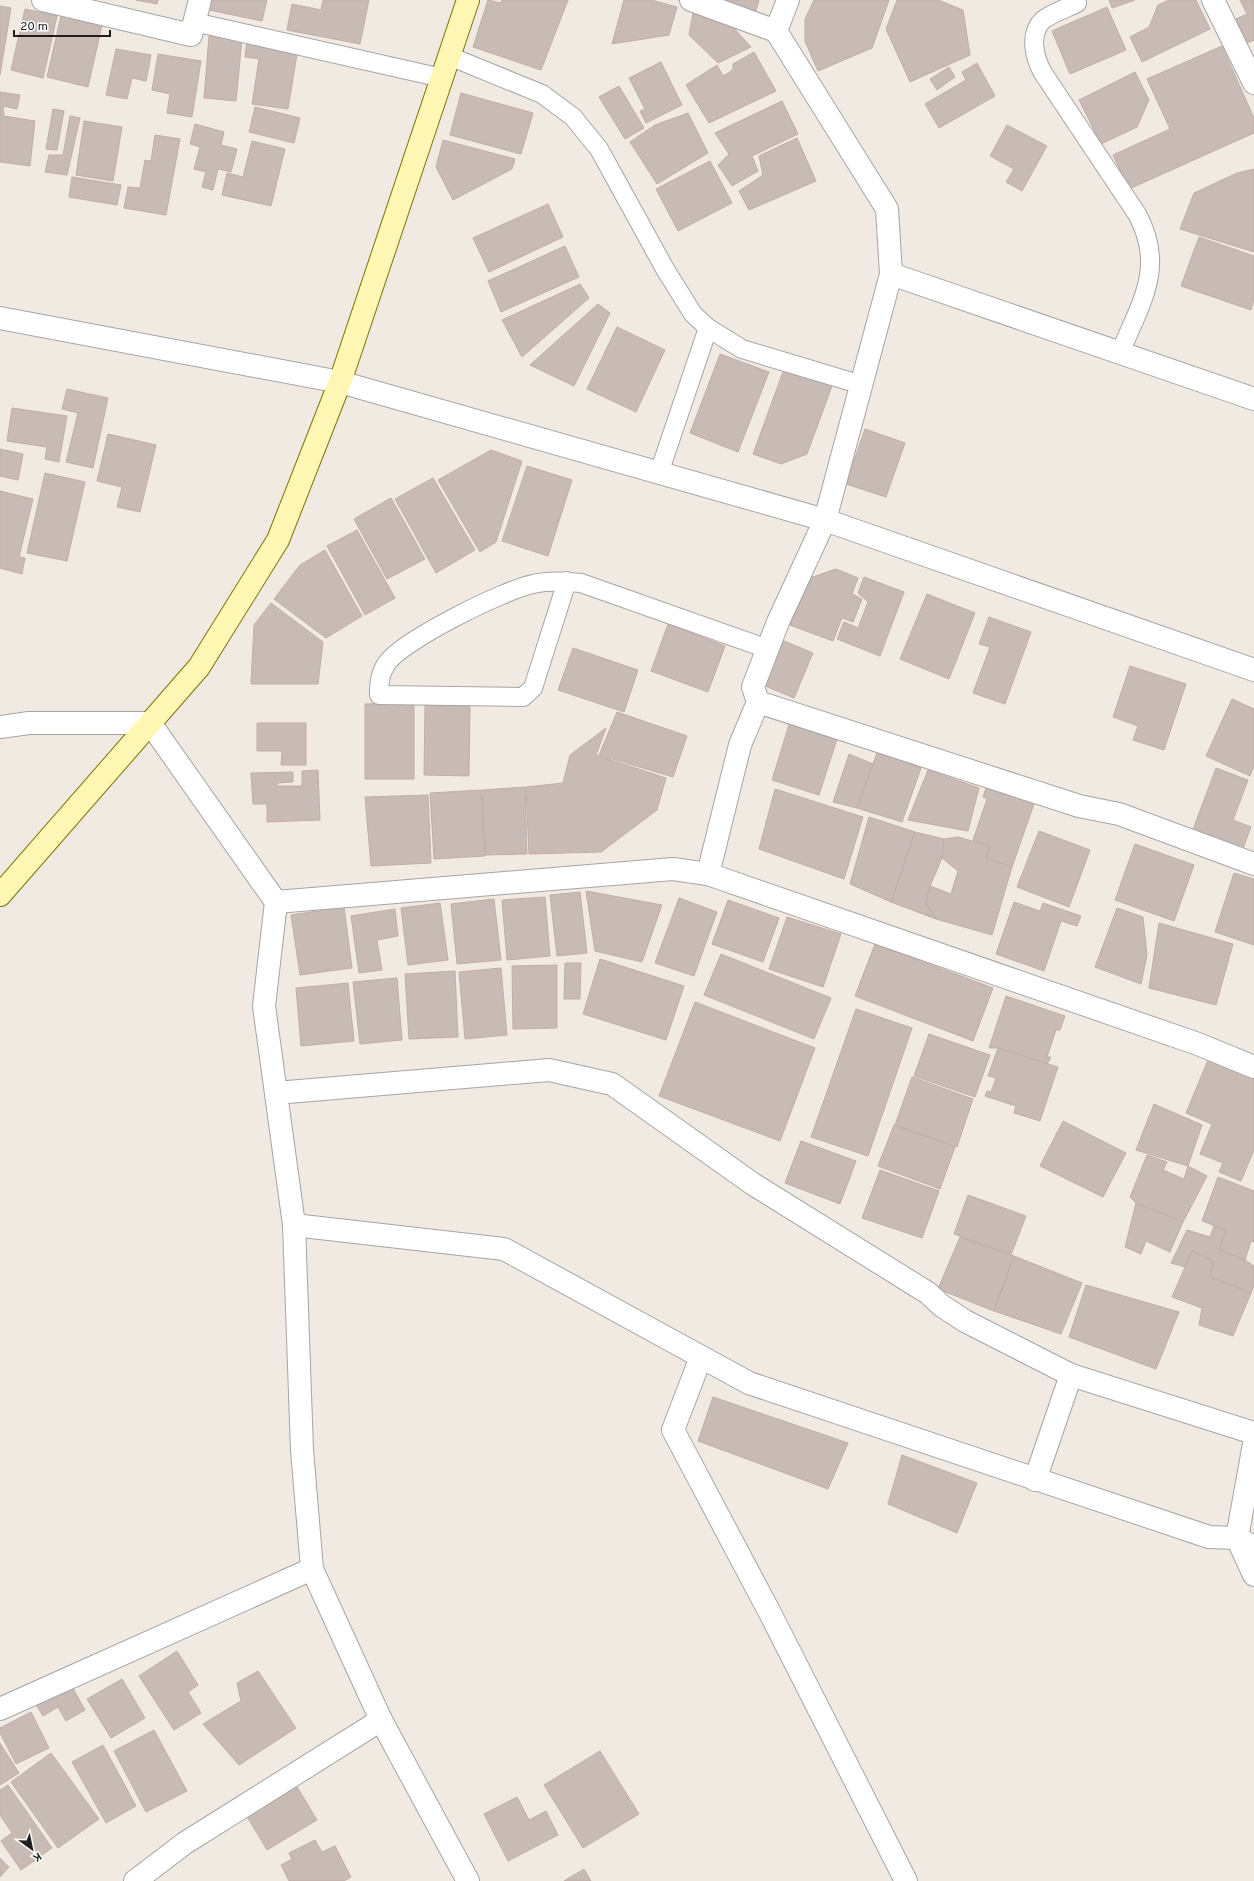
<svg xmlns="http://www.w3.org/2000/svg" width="1254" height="1881" font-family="Overpass,sans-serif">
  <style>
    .building { fill: #c8bbb6; stroke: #c3ada4 }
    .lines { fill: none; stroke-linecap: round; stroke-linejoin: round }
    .service-casing { stroke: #a5a5a5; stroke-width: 20 }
    .minor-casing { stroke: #a5a5a5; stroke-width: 24 }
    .tertiary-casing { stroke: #a5a5a5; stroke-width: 24 }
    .secondary-casing { stroke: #7b7400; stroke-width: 24 }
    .service { stroke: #fff; stroke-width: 18 }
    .minor { stroke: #fff; stroke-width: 22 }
    .tertiary { stroke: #fff; stroke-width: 22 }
    .secondary { stroke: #fff7b3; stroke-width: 22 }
  </style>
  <rect width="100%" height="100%" fill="#f0eae3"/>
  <g class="building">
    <path d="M136 0H158L157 4Z"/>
    <path d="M211 0H267L262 21 209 10Z"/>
    <path d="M323 0H369L360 44 287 30 292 4 321 10Z"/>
    <path d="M488 0 501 3 502 0H568L541 70 473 47Z"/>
    <path d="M624 0H651L677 7 669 35 612 44Z"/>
    <path d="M708 0H759L754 17Z"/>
    <path d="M814 0H889L872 48 818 71 805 41V19Z"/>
    <path d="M897 0H938L963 10 970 55 910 82 886 29Z"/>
    <path d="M1109 0H1135L1112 8Z"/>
    <path d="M1169 0H1196L1210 29 1142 62 1130 37 1149 27 1158 5Z"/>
    <path d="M1240 0H1254V40L1247 43 1236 19 1247 14Z"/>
    <path d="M0 6 11 8 0 75Z"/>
    <path d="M1107 7 1126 50 1070 74 1052 31Z"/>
    <path d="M25 9 57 16 43 78 11 70Z"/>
    <path d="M693 13 731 25 751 47 718 63 689 35Z"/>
    <path d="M61 16 102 25 88 87 47 77Z"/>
    <path d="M209 36 242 39 236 101 204 98Z"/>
    <path d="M247 40 298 48 288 109 252 104 259 59 245 57Z"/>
    <path d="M1222 46 1254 118V133L1129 189 1113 155 1170 129 1147 79Z"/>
    <path d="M116 49 151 55 146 81 132 78 127 99 106 95Z"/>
    <path d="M754 52 776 91 709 123 686 85 717 65 723 76 733 70V64Z"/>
    <path d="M158 54 201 61 192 117 167 113 170 94 152 90Z"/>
    <path d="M661 62 682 105 646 123 640 111 645 109 629 78Z"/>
    <path d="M977 63 995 96 939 128 925 104 966 80 962 72Z"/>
    <path d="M949 67 955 77 937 90 930 79Z"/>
    <path d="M1135 72 1149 100 1137 127 1101 144 1079 100Z"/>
    <path d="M619 86 644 128 625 139 599 97Z"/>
    <path d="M0 92 20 95 17 109 3 106 4 116 35 121 30 166 0 162Z"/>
    <path d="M461 93 533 113 521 154 450 135Z"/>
    <path d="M782 101 798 134 752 156 758 171 732 186 718 165 729 154 715 133Z"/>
    <path d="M255 107 300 118 294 143 249 132Z"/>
    <path d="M53 109 64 111 57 150 46 149Z"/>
    <path d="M688 113 708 153 657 184 630 142 655 125Z"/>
    <path d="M70 116 80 118 67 175 45 172 49 155H63Z"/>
    <path d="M84 121 122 127 113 181 76 175Z"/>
    <path d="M195 124 224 132 221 145 237 149 231 172 218 169 213 190 202 187 206 172 194 169 200 147 190 144Z"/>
    <path d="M1007 125 1047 146 1022 191 1006 182 1014 169 990 156Z"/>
    <path d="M155 135 180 139 166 215 124 208 128 187 140 188 145 160 151 161Z"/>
    <path d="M797 138 816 181 749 210 739 191 763 175 759 156Z"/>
    <path d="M443 140 515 159 512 169 453 200 436 167Z"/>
    <path d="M252 141 285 149 271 206 222 195 227 173 243 177Z"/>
    <path d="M710 161 732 203 678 231 656 189Z"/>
    <path d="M1254 169V252L1180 229 1194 193 1237 173Z"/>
    <path d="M72 177 121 185 117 205 69 197Z"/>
    <path d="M548 204 563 237 489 272 473 238Z"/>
    <path d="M1199 237 1254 256V300L1251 310 1181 286Z"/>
    <path d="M565 246 579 277 501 312 488 281Z"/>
    <path d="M580 284 589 298 522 357 502 320Z"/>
    <path d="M598 304 610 313 574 386 530 365Z"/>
    <path d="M617 327 665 350 636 412 587 389Z"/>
    <path d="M720 354 769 372 738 452 690 433Z"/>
    <path d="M784 369 832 386 807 454 781 464 753 454Z"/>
    <path d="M67 389 108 398 93 468 66 462 78 413 62 409Z"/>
    <path d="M12 408 67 416 59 462 45 459 47 447 7 441Z"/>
    <path d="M865 429 905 443 886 497 846 484Z"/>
    <path d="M108 434 156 445 140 512 117 507 122 487 97 481Z"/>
    <path d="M0 449 23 454 18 480 0 476Z"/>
    <path d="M491 450 522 461 496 542 480 552 438 480Z"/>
    <path d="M527 466 572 480 548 556 502 541Z"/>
    <path d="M45 473 85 482 67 561 27 553Z"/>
    <path d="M433 478 475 550 436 573 395 499Z"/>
    <path d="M0 491 33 499 19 557 25 558 22 574 0 568Z"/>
    <path d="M391 498 425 559 387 579 354 519Z"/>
    <path d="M357 530 395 598 365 615 327 546Z"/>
    <path d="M325 550 362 616 326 638 274 599 300 565Z"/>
    <path d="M836 569 858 578 852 594 862 599 853 622 842 618 833 641 790 625 807 579Z"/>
    <path d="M864 577 904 592 880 656 837 639 844 622 858 628 868 602 858 593Z"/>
    <path d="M927 594 975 613 949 679 900 659Z"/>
    <path d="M271 603 323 642 318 684H251L254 625Z"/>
    <path d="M989 617 1031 632 1005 704 973 693 990 647 979 644Z"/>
    <path d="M668 624 725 646 708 692 651 671Z"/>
    <path d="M777 638 813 653 794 698 758 683Z"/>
    <path d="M573 648 638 670 624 712 558 690Z"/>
    <path d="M1130 666 1186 684 1164 750 1133 740 1138 726 1113 717Z"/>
    <path d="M1232 699 1254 709V766L1250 776 1206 756Z"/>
    <path d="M414 703V779H365V704Z"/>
    <path d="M425 705 470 706 469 776 424 775Z"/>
    <path d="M617 712 687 736 673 777 599 755Z"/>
    <path d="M791 718 839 733 819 795 772 780Z"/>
    <path d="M257 723H306V765H281L282 751H257Z"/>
    <path d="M606 728 596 755 666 778 657 810 601 852 529 854 526 787 563 783 570 755Z"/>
    <path d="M878 750 921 768 902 822 857 808Z"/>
    <path d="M849 754 873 764 857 808 833 802Z"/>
    <path d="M1216 768 1248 780 1233 820 1251 827 1242 851 1192 832Z"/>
    <path d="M318 770 320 820 267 822V804H253L251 773 293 772V782L277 783V786H302V771Z"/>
    <path d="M928 770 979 788 968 831 908 820Z"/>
    <path d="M525 787 527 854 485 855 482 790Z"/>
    <path d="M986 788 1034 804 1012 867 986 858 990 846 973 840 987 799 983 797Z"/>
    <path d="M775 789 863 817 844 879 759 849Z"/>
    <path d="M481 790 485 856 434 859 430 793Z"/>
    <path d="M428 795 431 863 371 866 365 797Z"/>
    <path d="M869 817 915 832 891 902 850 884Z"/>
    <path d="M1039 831 1090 850 1069 907 1017 887Z"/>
    <path d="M915 832 944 839 942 858 930 886 926 902 936 919 891 902Z"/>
    <path d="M958 837 990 846 986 858 1012 867 992 935 936 919 926 902 930 886 951 894 958 871 942 858 944 839Z"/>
    <path d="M1135 844 1194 865 1174 921 1115 900Z"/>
    <path d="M1234 873 1254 879V945L1215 932Z"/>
    <path d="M586 891 662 905 642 962 595 951Z"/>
    <path d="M580 892 587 953 557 956 550 895Z"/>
    <path d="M545 897 550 956 507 960 502 900Z"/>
    <path d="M679 898 717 912 694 976 655 963Z"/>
    <path d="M494 899 501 960 457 964 451 904Z"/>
    <path d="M728 900 779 918 763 962 712 944Z"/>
    <path d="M1014 902 1040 911 1043 903 1081 916 1077 926 1061 921 1044 971 996 954Z"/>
    <path d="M440 903 448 960 408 965 401 908Z"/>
    <path d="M344 907 352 968 300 975 291 915Z"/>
    <path d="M1117 908 1143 917 1147 955 1141 984 1095 967Z"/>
    <path d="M395 909 398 936 377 940 382 970 359 973 351 916Z"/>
    <path d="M787 917 841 934 823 987 769 969Z"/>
    <path d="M1159 923 1233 944 1216 1005 1149 988Z"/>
    <path d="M875 944 993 988 973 1041 855 996Z"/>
    <path d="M721 954 831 998 814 1039 704 995Z"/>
    <path d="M600 959 684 986 666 1040 583 1014Z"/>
    <path d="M565 963H581L580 999H564Z"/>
    <path d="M557 965V1028L513 1029 512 966Z"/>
    <path d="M501 968 507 1035 465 1039 459 972Z"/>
    <path d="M455 971 458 1037 409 1039 405 974Z"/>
    <path d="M397 978 402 1040 360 1044 353 982Z"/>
    <path d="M348 983 354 1041 301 1046 296 988Z"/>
    <path d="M1006 996 1065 1016 1060 1030H1056L1047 1057H1051L1047 1064 998 1048H989Z"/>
    <path d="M695 1002 815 1048 780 1141 659 1096Z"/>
    <path d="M856 1009 912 1028 868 1156 811 1137Z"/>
    <path d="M929 1034 990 1055 975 1097 914 1076Z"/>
    <path d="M998 1048 1058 1067 1040 1121 1014 1113 1016 1106 985 1096 987 1091 991 1092 996 1078 988 1076Z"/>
    <path d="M1208 1060 1254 1078V1150L1241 1181 1219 1172 1223 1163 1200 1154 1212 1124 1186 1113Z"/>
    <path d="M912 1077 973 1099 957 1147 895 1125Z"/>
    <path d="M1154 1104 1202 1125 1188 1166 1136 1150Z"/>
    <path d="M1063 1121 1126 1153 1103 1197 1040 1166Z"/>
    <path d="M894 1125 955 1147 940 1189 878 1166Z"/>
    <path d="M801 1141 856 1161 840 1204 785 1183Z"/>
    <path d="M1147 1155 1167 1162 1163 1170 1184 1179 1188 1166 1207 1176 1183 1222 1136 1203 1130 1197Z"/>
    <path d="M880 1170 939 1191 922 1238 862 1218Z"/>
    <path d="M1218 1177 1254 1191V1242L1251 1241 1245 1260 1219 1250 1226 1230 1202 1221Z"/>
    <path d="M968 1195 1026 1216 1011 1255 954 1234Z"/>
    <path d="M1136 1203 1183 1222 1170 1252 1146 1241 1141 1254 1125 1247Z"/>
    <path d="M1214 1226 1226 1230 1219 1250 1245 1260 1254 1266V1285L1251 1293 1210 1277 1213 1261 1192 1251 1185 1267 1171 1263 1187 1230 1210 1237Z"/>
    <path d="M960 1237 1014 1256 994 1311 938 1289Z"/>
    <path d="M1192 1251 1213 1261 1210 1277 1251 1293 1233 1336 1199 1325 1202 1308 1172 1297Z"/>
    <path d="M1014 1256 1082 1283 1061 1334 994 1311Z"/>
    <path d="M1086 1285 1179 1312 1156 1369 1069 1337Z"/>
    <path d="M713 1397 848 1443 828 1489 698 1441Z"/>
    <path d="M902 1455 977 1483 957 1533 888 1504Z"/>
    <path d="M177 1651 198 1685 188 1692 201 1713 174 1730 139 1676Z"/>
    <path d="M258 1671 296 1728 239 1765 203 1724 241 1701 237 1683Z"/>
    <path d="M122 1679 145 1718 111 1738 87 1699Z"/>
    <path d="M70 1683 85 1710 66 1721 58 1707 43 1716 35 1703Z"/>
    <path d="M31 1712 49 1748 16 1764 0 1733V1728Z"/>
    <path d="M154 1730 187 1791 146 1812 114 1751Z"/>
    <path d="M0 1743 19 1773 0 1785Z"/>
    <path d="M103 1745 136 1806 106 1823 72 1762Z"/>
    <path d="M600 1751 639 1814 583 1848 544 1785Z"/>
    <path d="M51 1753 99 1819 58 1848 11 1782Z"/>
    <path d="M293 1780 317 1820 267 1850 243 1810Z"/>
    <path d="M8 1785 52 1848 21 1870 1 1841 12 1833 0 1815V1790Z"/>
    <path d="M517 1797 529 1820 546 1811 558 1835 508 1861 484 1814Z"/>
    <path d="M315 1840 322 1852 335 1846 351 1877 344 1881H289L281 1865 292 1859 289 1853Z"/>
    <path d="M0 1858 9 1867 0 1877Z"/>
    <path d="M584 1869 591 1881H564Z"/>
  </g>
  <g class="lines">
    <defs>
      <g id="service">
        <path d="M1077 3C1067 8 1052 13 1043 20 1028 34 1035 59 1043 73L1137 214C1166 267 1141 302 1120 353"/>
        <path d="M194 22 442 78"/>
        <path d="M449 56 542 94 573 117 599 149 665 269 693 314 708 328 742 349 862 385"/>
        <path d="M659 473 708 328"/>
        <path d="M567 581 533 688 523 697 379 695C379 683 380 673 387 663 403 640 504 590 533 584 549 580 565 581 581 583L768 649"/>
      </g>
      <g id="minor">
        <path d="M43 0 191 35 200 0"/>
        <path d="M691 0 776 31 788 0"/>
        <path d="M1213 0 1254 83"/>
        <path d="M891 274 1254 399"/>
        <path d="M340 382 825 520 1254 670"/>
        <path d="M758 702 1079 806 1119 814 1254 864"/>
        <path d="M0 727 29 723H150L276 902 264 1006 294 1225 302 1450 312 1569 381 1720 468 1881"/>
        <path d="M708 874 740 745 758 702 753 687 778 622 825 520 891 274 887 209 776 31"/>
        <path d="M276 902 673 869 708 874 1198 1044 1254 1067"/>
        <path d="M276 1093 549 1070 612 1084 753 1184 928 1293 942 1306 965 1321 1071 1375 1035 1480"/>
        <path d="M294 1225 504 1249 749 1383 1209 1537 1237 1538 1254 1547"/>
        <path d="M701 1357 673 1430 770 1613 906 1881"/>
        <path d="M1071 1375 1254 1433"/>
        <path d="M1254 1444 1237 1538 1254 1575"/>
        <path d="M0 1709 312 1569"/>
        <path d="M135 1881 185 1843 381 1720"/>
      </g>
      <path id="tertiary" d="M0 318 340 382"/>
      <path id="secondary" d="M0 895 199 667 278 540 340 382 468 0"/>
    </defs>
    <use href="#service" class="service-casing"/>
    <use href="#minor" class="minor-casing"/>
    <use href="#tertiary" class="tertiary-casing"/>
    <use href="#secondary" class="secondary-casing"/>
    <use href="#service" class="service"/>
    <use href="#minor" class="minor"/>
    <use href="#tertiary" class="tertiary"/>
    <use href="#secondary" class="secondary"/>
  </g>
  <g transform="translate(32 1849) rotate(147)" stroke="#ffffff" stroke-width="3" paint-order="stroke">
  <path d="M0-3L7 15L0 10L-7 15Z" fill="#1e1e1e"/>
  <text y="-6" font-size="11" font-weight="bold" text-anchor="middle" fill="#1e1e1e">K</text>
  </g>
  <path d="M14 30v6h96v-6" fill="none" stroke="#1e1e1e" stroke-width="2"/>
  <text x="20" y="30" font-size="12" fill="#1e1e1e" stroke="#ffffff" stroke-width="3" paint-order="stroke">20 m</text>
</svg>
